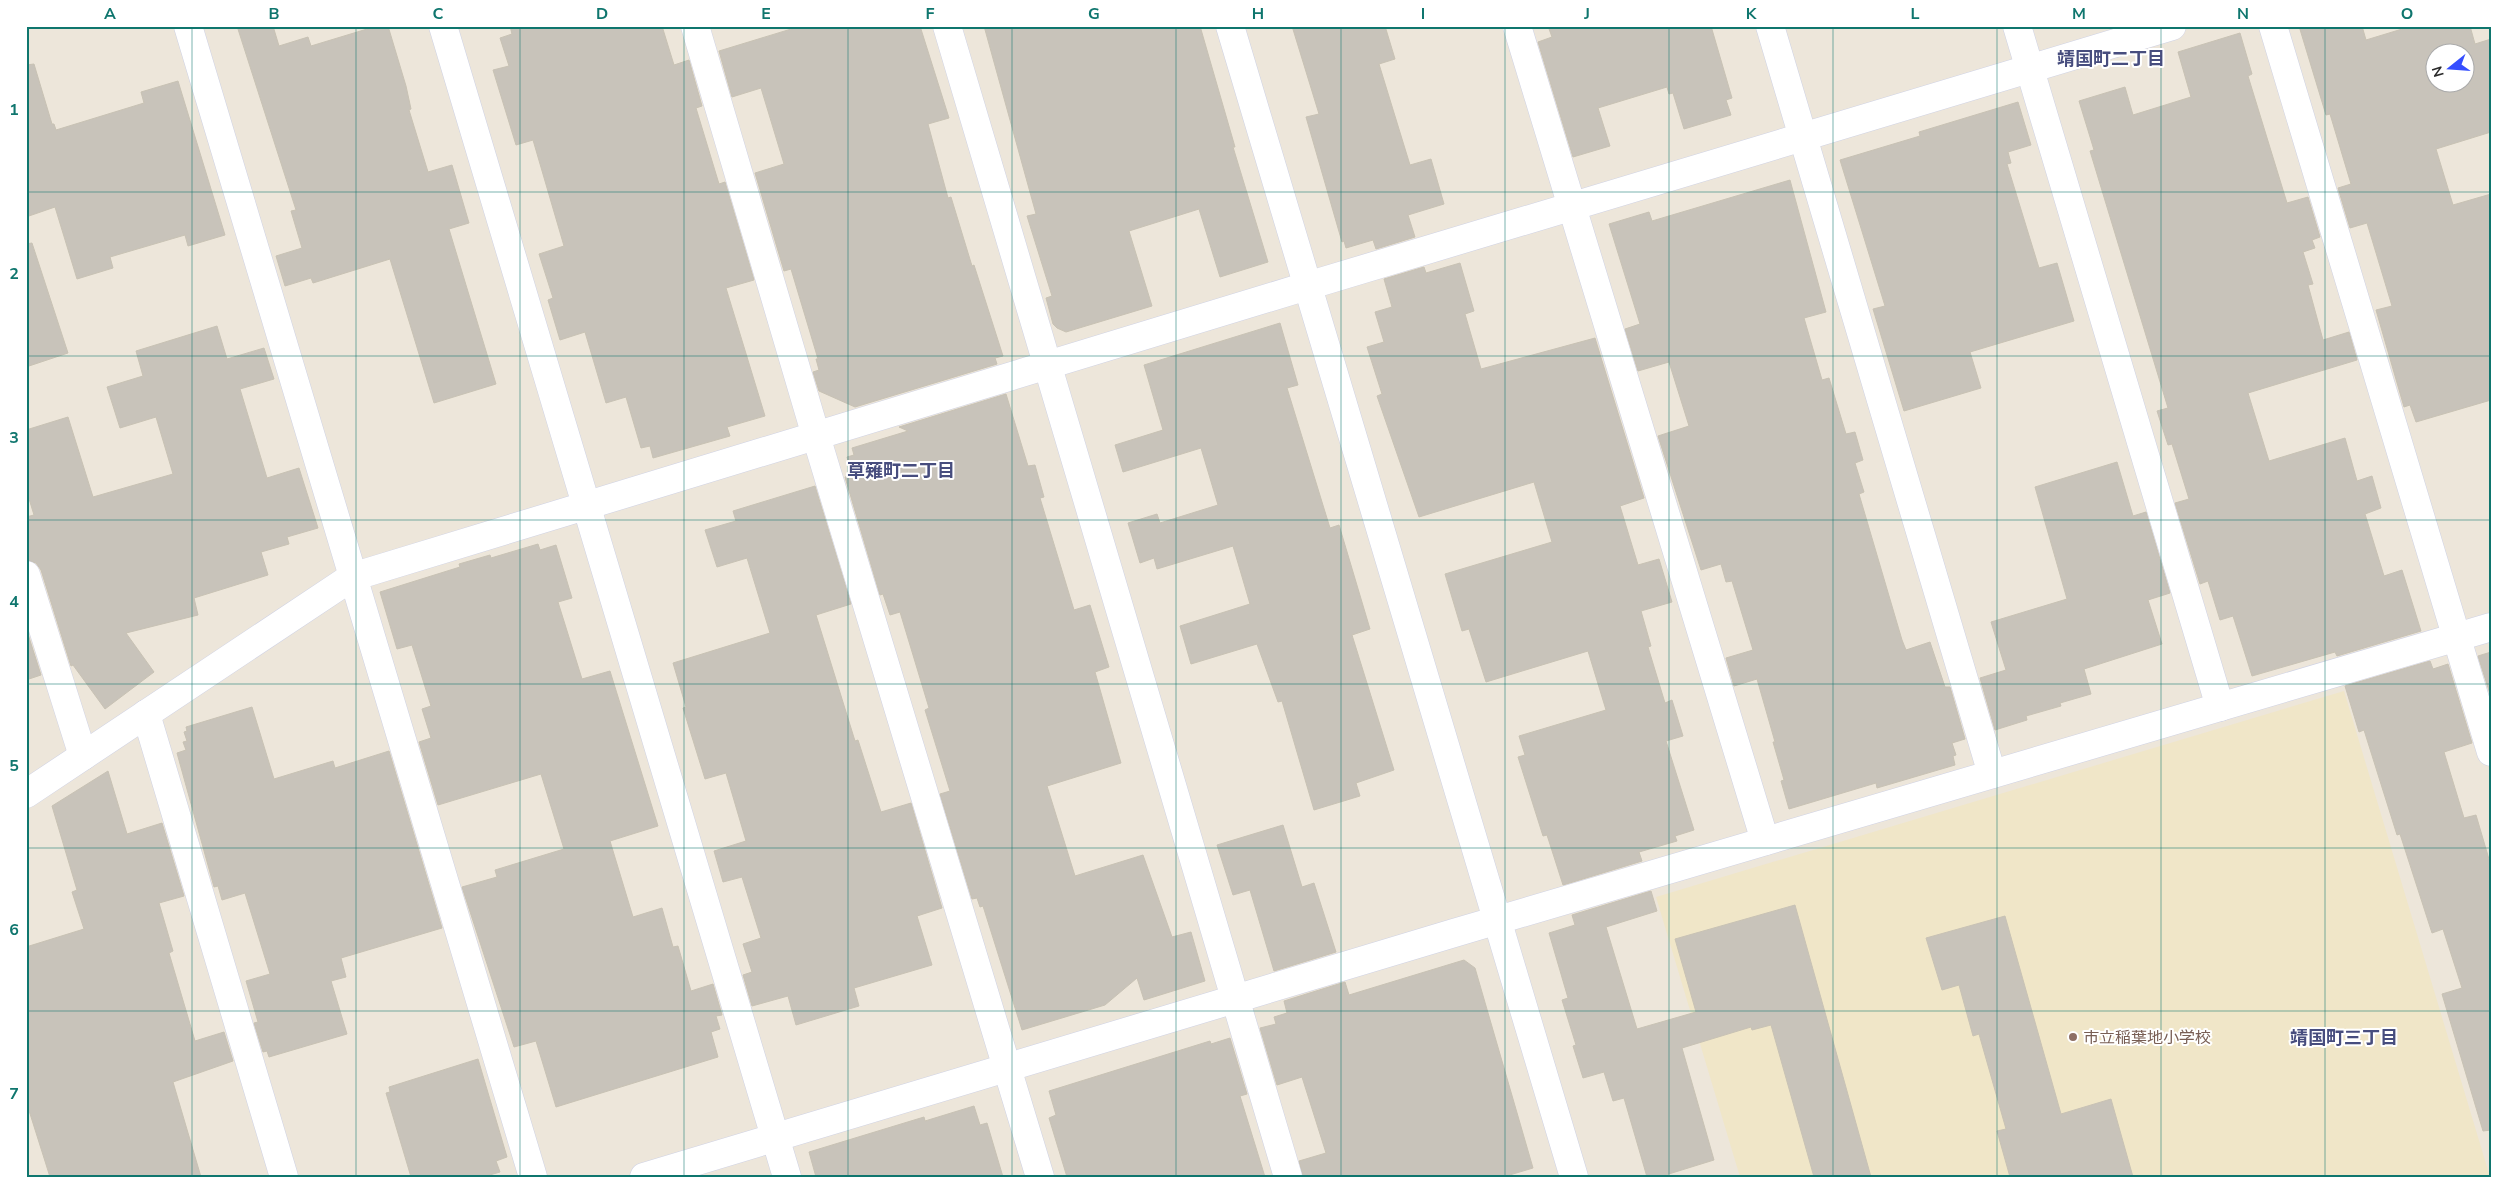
<svg xmlns="http://www.w3.org/2000/svg" width="2517" height="1203" font-family="'Nunito Sans','Noto Sans JP',sans-serif">
  <style>
    .education { fill: #f0e6c8 }
    .building { fill: #c8c3ba; stroke: #c8c2b4; fill-rule: evenodd }
    .lines { fill: none; stroke-linecap: round; stroke-linejoin: round }
    .street-casing { stroke: #cfd2e4; stroke-width: 29 }
    .secondary-casing { stroke: #cfd2e4; stroke-width: 29 }
    .street { stroke: #fff; stroke-width: 28 }
    .secondary { stroke: #fff; stroke-width: 28 }
    .grid { fill: none; stroke: #0f766e; stroke-width: 1; stroke-opacity: 0.55 }
    .education-dot { fill: #8d6e63; stroke: #fff; stroke-width: 2 }
    .labels { text-anchor: middle; stroke-width: 4; stroke-linejoin: round; paint-order: stroke }
    .education-label { font-size: 16px; fill: #785e54; stroke: #fff; text-anchor: start }
    .neighbourhood-label { font-size: 18px; font-weight: bold; fill: #474d7e; stroke: #fff }
    .neatline { fill: none; stroke: #0f766e; stroke-width: 2 }
    .grid-label { font-size: 16px; text-anchor: middle; font-weight: bold; fill: #0f766e }
  </style>
  <rect width="100%" height="100%" fill="#ede6da"/>
  <path class="education" d="M2344 691 2490 1177H1740L1656 897Z"/>
  <g class="building">
    <path d="M237 26H273L279 46 308 37 311 46 377 26H388L406 86 411 109 409 110 428 172 452 165 469 223 449 229 496 384 434 403 390 259 313 283 311 278 285 286 276 256 302 248 291 211 296 210Z"/>
    <path d="M510 26H662L674 65 689 60 702 106 696 108 719 184 725 182 754 280 726 288 765 416 727 427 730 436 653 458 650 446 641 448 626 397 606 403 585 332 560 340 548 300 553 298 539 254 564 246 533 140 516 145 493 70 509 66 500 38 512 34Z"/>
    <path d="M801 26H920L949 118 928 124 948 198 951 197 972 266 974 265 1003 356 995 358 997 364 855 407 819 391 813 372 819 370 816 359H818L791 269 784 271 755 173 784 164 761 88 732 97 719 51Z"/>
    <path d="M984 26H1200L1235 147H1233L1268 262 1220 277 1199 209 1129 231 1152 306 1066 332 1057 328 1053 324 1046 298 1052 296 1027 216 1036 214Z"/>
    <path d="M1292 26H1385L1395 59 1379 64 1410 165 1431 159 1444 204 1408 215 1415 237 1376 249 1373 240 1346 248 1344 241 1342 242 1306 117 1319 114Z"/>
    <path d="M1548 26H1711L1732 98 1726 100 1731 115 1684 129 1673 93 1669 94 1667 87 1598 108 1610 146 1573 157 1538 42 1552 37Z"/>
    <path d="M2299 26H2362L2366 40 2412 26H2470L2475 44 2491 39V132L2436 149 2453 205 2491 194V400L2416 422 2410 405 2404 407 2376 310 2392 306 2367 223 2350 228 2338 188 2351 184 2330 114 2326 115ZM2434 52H2464V82H2434Z"/>
    <path d="M2240 33 2252 74 2248 76 2287 203 2308 197 2320 237 2312 240 2315 248 2303 252 2313 284 2308 285 2323 340 2349 332 2357 360 2248 393 2269 461 2345 438 2357 481 2372 476 2381 508 2365 514 2384 576 2402 570 2421 631 2337 656 2335 652 2252 676 2233 616 2220 620 2208 581 2200 584 2175 503 2189 499 2172 444 2168 445 2157 411 2168 408 2090 151 2094 150 2079 101 2125 87 2133 115 2191 97 2178 52Z"/>
    <path d="M34 64 52 124H54L56 130 144 103 141 92 178 81 225 235 188 246 185 235 110 257 113 268 77 279 55 207 26 217V65Z"/>
    <path d="M2018 102 2031 145 2008 152 2011 163 2007 164 2039 268 2057 263 2074 321 1970 352 1981 388 1904 411 1873 309 1885 306 1840 160 1920 136 1919 132Z"/>
    <path d="M1790 180 1826 312 1804 318 1822 380 1829 378 1846 434 1855 432 1863 460 1855 463 1864 492 1859 494 1902 640 1906 650 1930 642 1945 687H1950L1965 739 1952 743 1956 755 1953 756 1955 765 1877 788 1876 783 1789 809 1781 781 1784 780 1773 742H1775L1757 679 1734 686 1726 658 1753 650 1732 581 1726 582 1721 564 1701 570 1658 436 1689 426 1669 362 1638 371 1625 329 1640 324 1609 224 1649 212 1652 221Z"/>
    <path d="M32 243 68 353 26 367V244Z"/>
    <path d="M1460 263 1474 311 1465 314 1481 369 1595 338 1644 498 1620 506 1638 565 1659 559 1672 602 1641 611 1651 646 1648 647 1665 703 1672 700 1683 736 1666 741 1694 830 1675 836 1677 841 1639 852 1642 861 1563 885 1547 835 1543 836 1518 757 1525 755 1519 736 1606 710 1588 651 1486 682 1469 629 1462 631 1445 574 1552 542 1534 482 1419 517 1377 396 1382 394 1367 347 1384 342 1375 312 1392 307 1384 279 1424 267 1426 273Z"/>
    <path d="M1280 323 1298 385 1287 388 1330 528 1339 525 1370 629 1352 635 1394 770 1356 783 1360 796 1314 810 1282 701 1278 702 1257 644 1191 664 1180 626 1250 604 1233 546 1157 569 1154 558 1140 563 1128 523 1157 514 1160 523 1218 505 1201 448 1123 472 1115 445 1163 430 1144 365Z"/>
    <path d="M217 326 227 359 264 348 274 379 240 389 267 478 299 468 318 528 287 537 289 544 261 552 268 575 194 598 198 615 126 633 154 672 105 709 73 665 71 666 41 570 36 563 26 560V517L34 515 26 489V430L68 417 93 497 173 474 156 417 120 428 107 387 143 376 136 351Z"/>
    <path d="M1006 394 1028 466 1035 465 1044 497 1040 498 1074 610 1090 605 1109 667 1095 672 1121 763 1047 786 1075 876 1143 855 1172 937 1191 932 1205 981 1144 1000 1137 978 1105 1005 1022 1030 983 906 980 907 977 898 972 899 940 794 950 791 925 710 929 708 900 612 890 615 883 594 880 595 845 477 852 475 847 457 854 455 852 448 908 431 899 427Z"/>
    <path d="M2117 462 2133 516 2146 512 2170 593 2148 600 2162 644 2084 669 2091 694 2060 703 2061 706 2026 716 2027 720 1995 730 1980 678 2006 670 1991 622 2067 599 2035 487Z"/>
    <path d="M815 486 851 604 816 615 855 741 858 740 881 812 911 803 942 908 917 916 932 965 854 988 859 1006 796 1025 788 996 752 1006 743 975 752 972 743 944 761 938 742 877 723 882 714 851 746 841 726 773 705 779 683 708 686 707 673 663 770 633 747 558 717 567 705 530 736 521 733 511Z"/>
    <path d="M538 544 540 550 556 545 572 598 558 602 582 679 610 671 658 826 610 841 633 917 662 908 673 947 678 946 691 991 713 984 722 1015 716 1016 720 1029 711 1032 718 1057 556 1107 536 1041 514 1047 462 887 497 877 495 870 564 849 541 774 438 805 419 742 431 738 422 709 431 706 412 645 397 649 380 592 460 567 459 564 490 555 491 558Z"/>
    <path d="M26 628 41 675 26 680Z"/>
    <path d="M2491 652V697L2478 656Z"/>
    <path d="M2430 661 2433 669 2448 664 2472 743 2444 752 2464 818 2476 815 2491 866V1130L2483 1131 2442 994 2462 988 2443 929 2432 933 2400 834 2397 835 2364 730 2359 732 2345 686Z"/>
    <path d="M252 707 274 779 333 761 335 768 389 751 442 928 341 958 346 977 331 981 347 1034 269 1057 267 1051 263 1052 254 1023 258 1022 246 981 270 974 245 893 222 900 218 886 214 887 177 753 186 750 183 742 187 741 184 732 187 731 186 727Z"/>
    <path d="M108 771 127 834 162 823 184 896 159 903 173 951 169 953 195 1041 224 1032 233 1061 173 1082 201 1177H50L26 1101V947L84 929 72 892 77 890 52 806Z"/>
    <path d="M1283 825 1302 887 1314 883 1336 952 1274 971 1250 890 1233 895 1217 845Z"/>
    <path d="M1651 891 1657 911 1606 927 1637 1029 1696 1012 1675 939 1795 905 1871 1177H1814L1771 1025 1752 1030 1751 1027 1682 1048 1714 1160 1659 1177H1647L1624 1098 1613 1101 1604 1072 1583 1078 1573 1046 1576 1045 1562 1000 1568 998 1549 933 1575 925 1572 915Z"/>
    <path d="M2005 916 2061 1114 2111 1099 2133 1177H2010L1997 1131 2006 1129 1979 1034 1973 1036 1959 985 1942 990 1926 938Z"/>
    <path d="M1464 960 1475 968 1533 1168 1503 1177H1303L1299 1161 1326 1153 1302 1077 1277 1085 1260 1028 1276 1024 1274 1017 1287 1013 1284 1001 1345 982 1349 995Z"/>
    <path d="M1230 1038 1247 1094 1240 1096 1265 1177H1067L1049 1118 1056 1115 1049 1091 1210 1041 1211 1044Z"/>
    <path d="M478 1059 507 1157 496 1161 500 1172 483 1177H411L386 1093 390 1092 389 1087Z"/>
    <path d="M974 1106 980 1125 987 1123 1003 1177H816L809 1152 924 1117 925 1121Z"/>
  </g>
  <g class="lines">
    <defs>
      <g id="street">
        <path d="M188 26 533 1177"/>
        <path d="M443 26 787 1177"/>
        <path d="M695 26 816 436 1040 1177"/>
        <path d="M947 26 1288 1177"/>
        <path d="M1517 26 1765 841"/>
        <path d="M1770 26 1992 774"/>
        <path d="M2017 26 2220 707"/>
        <path d="M2273 26 2491 752"/>
        <path d="M26 575 83 756"/>
        <path d="M146 714 284 1177"/>
        <path d="M26 794 352 577 1307 286 2172 26"/>
        <path d="M644 1177 1454 933 2491 627"/>
      </g>
      <path id="secondary" d="M1230 26 1574 1177"/>
    </defs>
    <use href="#street" class="street-casing"/>
    <use href="#secondary" class="secondary-casing"/>
    <use href="#street" class="street"/>
    <use href="#secondary" class="secondary"/>
  </g>
  <path class="grid" d="M192 26V1177M356 26V1177M520 26V1177M684 26V1177M848 26V1177M1012 26V1177M1176 26V1177M1341 26V1177M1505 26V1177M1669 26V1177M1833 26V1177M1997 26V1177M2161 26V1177M2325 26V1177M26 192H2491M26 356H2491M26 520H2491M26 684H2491M26 848H2491M26 1011H2491"/>
  <circle class="education-dot" cx="2073" cy="1037" r="5"/>
  <g class="labels">
    <g class="education-label">
      <text x="2083" y="1043">市立稲葉地小学校</text>
    </g>
    <g class="neighbourhood-label">
      <text x="2111" y="65">靖国町二丁目</text>
      <text x="901" y="477">草薙町二丁目</text>
      <text x="2344" y="1044">靖国町三丁目</text>
    </g>
  </g>
  <rect width="2517" height="1203" fill="none" stroke="#ffffff" stroke-width="55"/>
  <g transform="translate(2450 68) rotate(253)"><circle r="24" fill="#ffffff" stroke="#aaaaaa"/>
  <path d="M0-4L9 19L0 12L-9 19Z" fill="#354eff"/>
  <text y="-8" font-size="14" font-weight="bold" text-anchor="middle" fill="#2a2a2a">N</text>
  </g>
  <rect x="28" y="28" width="2462" height="1148" class="neatline"/>
  <g class="grid-label">
    <text x="110" y="19">A</text>
    <text x="274" y="19">B</text>
    <text x="438" y="19">C</text>
    <text x="602" y="19">D</text>
    <text x="766" y="19">E</text>
    <text x="930" y="19">F</text>
    <text x="1094" y="19">G</text>
    <text x="1258" y="19">H</text>
    <text x="1423" y="19">I</text>
    <text x="1587" y="19">J</text>
    <text x="1751" y="19">K</text>
    <text x="1915" y="19">L</text>
    <text x="2079" y="19">M</text>
    <text x="2243" y="19">N</text>
    <text x="2407" y="19">O</text>
    <text x="14" y="115">1</text>
    <text x="14" y="279">2</text>
    <text x="14" y="443">3</text>
    <text x="14" y="607">4</text>
    <text x="14" y="771">5</text>
    <text x="14" y="935">6</text>
    <text x="14" y="1099">7</text>
  </g>
</svg>
